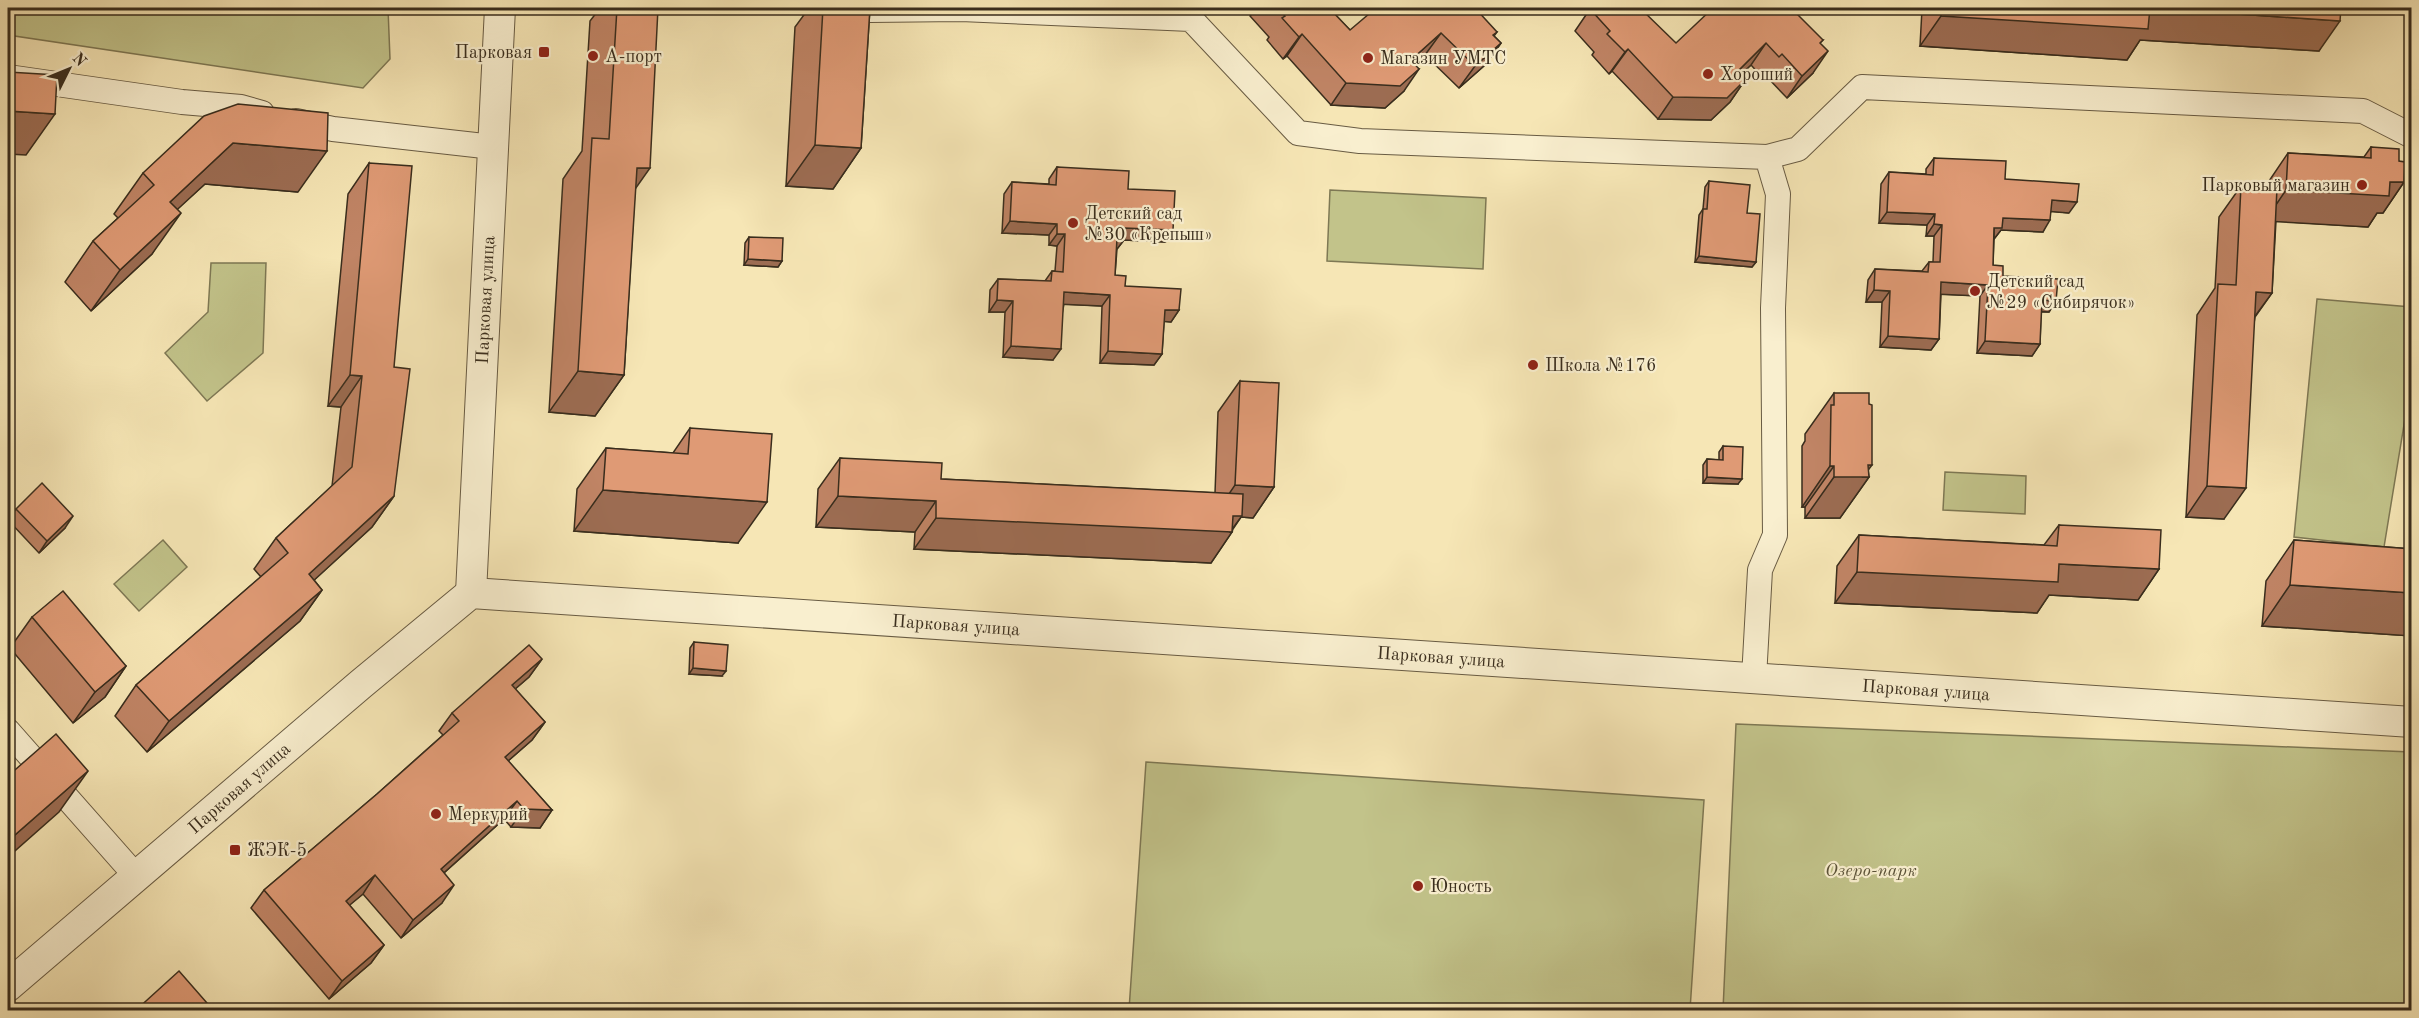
<svg xmlns="http://www.w3.org/2000/svg" width="2419" height="1018" font-family="'Old Standard TT',serif">
  <style>
    .green { fill: #c2c38a; stroke: #7e7854; stroke-width: 1.5 }
    .lines { fill: none; stroke-linecap: round; stroke-linejoin: round }
    .minor-casing { stroke: #685b43; stroke-width: 26 }
    .tertiary-casing { stroke: #685b43; stroke-width: 32 }
    .minor { stroke: #f9efcf; stroke-width: 24 }
    .tertiary { stroke: #f9efcf; stroke-width: 30 }
    .wall { fill: #c08465; stroke: #392d1d; stroke-width: 1.5 }
    .shaded-wall { fill: #9c6c52; stroke: #392d1d; stroke-width: 1.5 }
    .building { fill: #df9a75; stroke: #392d1d; stroke-width: 1.5 }
    .poi-dot { fill: #8f2418; stroke: #f9efcf; stroke-width: 2 }
    .labels { text-anchor: middle; stroke-width: 4.5; stroke-linejoin: round; paint-order: stroke }
    .poi-label { font-size: 18px; fill: #392d1d; stroke: #f9efcf; text-anchor: start }
    .street-label { font-size: 18px; fill: #392d1d; stroke: #f9efcf }
    .park-label { font-size: 18px; font-style: italic; fill: #5b5238; stroke: #f9efcf }
  </style>
  <rect width="100%" height="100%" fill="#f6e6b5"/>
  <filter id="stains"><feTurbulence type="fractalNoise" baseFrequency=".00333" numOctaves="4"/><feColorMatrix values="0 0 0 0 .2 0 0 0 0 .09 0 0 0 0 .02 0 0 0 .5 -.17"/></filter>
  <radialGradient id="worn" r=".72"><stop offset=".6" stop-color="#630" stop-opacity="0"/><stop offset="1" stop-color="#630" stop-opacity=".3"/></radialGradient>
  <g class="green">
    <path d="M8 8H388L390 59 363 88 8 35Z"/>
    <path d="M1330 190 1486 198 1483 269 1327 261Z"/>
    <path d="M211 263H266L263 353 207 401 165 353 208 312Z"/>
    <path d="M2317 299 2411 307V382L2384 547 2294 537Z"/>
    <path d="M1945 472 2026 476 2025 514 1943 510Z"/>
    <path d="M163 540 187 567 139 611 114 584Z"/>
    <path d="M1736 724 2411 752V1010H1723Z"/>
    <path d="M1146 762 1704 800 1690 1010H1129Z"/>
  </g>
  <g class="lines">
    <defs>
      <g id="minor">
        <path d="M813 8 870 10 961 9 1191 19 1298 133 1360 141 1767 157 1778 194 1773 308 1775 535 1760 570 1754 678"/>
        <path d="M8 77 182 102 241 107 262 113"/>
        <path d="M296 121 333 129 493 147"/>
        <path d="M1767 157 1798 149 1862 87 2363 111 2412 136"/>
        <path d="M8 731 136 876"/>
      </g>
      <g id="tertiary">
        <path d="M471 593 500 8"/>
        <path d="M8 986 361 684 471 593 2412 722"/>
      </g>
    </defs>
    <use href="#minor" class="minor-casing"/>
    <use href="#tertiary" class="tertiary-casing"/>
    <use href="#minor" class="minor"/>
    <use href="#tertiary" class="tertiary"/>
  </g>
  <g class="wall">
    <path d="M600 8H658L635 189 624 375 595 416 549 412 563 179 582 151 590 21Z"/>
    <path d="M809 8H870L861 148 833 189 786 186 795 27Z"/>
    <path d="M1256 8H1329L1350 30 1497 32 1494 36 1501 43 1485 65 1459 88 1425 55 1415 64 1404 91 1385 108 1331 105 1287 56 1283 59 1267 40 1269 37 1250 16Z"/>
    <path d="M1923 8H2341L2319 51 2140 40 2127 60 1920 46 1922 9Z"/>
    <path d="M1590 9 1676 43 1823 40 1820 43 1813 73 1787 98 1766 76 1764 79 1751 65 1740 75 1745 80 1730 102 1711 120 1658 119 1612 71 1609 74 1592 55 1594 52 1575 31Z"/>
    <path d="M2412 27V35L2408 32Z"/>
    <path d="M2371 147 2399 161 2404 182 2383 213H2377L2368 227 2276 221 2272 293 2255 317 2224 519 2186 517 2197 315 2215 288 2219 217 2241 186 2267 188V184L2288 153 2364 157Z"/>
    <path d="M1934 158 2005 179 2069 213 2051 211 2043 232 2001 230 1994 239 1993 265 2003 276 2056 301 2049 312H2041L2040 344 2032 356 1977 353 1980 296 1941 294 1939 339 1931 350 1880 347 1882 302H1866L1868 280 1875 269 1922 271 1929 262H1933L1934 236H1926L1927 225 1879 223 1881 184 1889 172 1926 174V169Z"/>
    <path d="M369 163 394 367V496L372 527 314 580 322 590 300 621 147 752 115 716 136 685 261 577 254 569 276 538 332 486 341 407 328 406 348 194Z"/>
    <path d="M1057 167 1128 189 1165 242 1124 240 1117 249 1115 275 1125 286 1179 310 1171 322 1164 321 1162 354 1154 365 1100 363 1102 306 1064 304 1053 360 1003 357 1005 312H989L990 290 998 279 1045 281 1052 271H1055L1057 246 1049 245V235L1002 233 1004 194 1012 182 1049 184V179Z"/>
    <path d="M143 173 298 192 205 184 177 209 152 254 91 311 65 282 93 241 118 218 114 214Z"/>
    <path d="M1709 181 1747 213 1756 262 1752 267 1695 262 1699 215 1703 209 1705 187Z"/>
    <path d="M749 237 782 261 778 267 744 265 745 243Z"/>
    <path d="M1240 381 1274 487 1253 518 1241 517 1233 529 1232 532 1211 563 914 549 915 532 816 527 818 489 840 458 941 479 1215 493 1218 412Z"/>
    <path d="M1834 393 1868 470 1869 477 1840 518H1805V507H1802V446L1805 441V434Z"/>
    <path d="M690 428 738 543 574 531 577 489 606 448 673 453Z"/>
    <path d="M1723 446 1738 484 1703 483V465L1707 459 1719 460V452Z"/>
    <path d="M16 509 65 528 39 553 8 520Z"/>
    <path d="M2059 525 2159 569 2138 600 2049 595 2037 613 1835 603 1837 566 1859 535 2044 545Z"/>
    <path d="M2294 540 2412 549V636L2262 626 2266 581Z"/>
    <path d="M32 617 126 666 105 697 73 723 10 648Z"/>
    <path d="M694 642 722 676 689 674 690 648Z"/>
    <path d="M542 659 529 677 515 689 545 722 532 740 508 761 552 810 540 828 511 827 504 819 444 873 442 903 401 938 363 894 349 905 384 945 371 963 329 999 251 908 264 890 377 794 443 735 439 731 452 713Z"/>
  </g>
  <g class="shaded-wall">
    <path d="M2150 8 2340 21 2319 51 2140 40 2127 60 1920 46 1941 16Z"/>
    <path d="M1441 33 1425 55 1395 82 1411 60Z"/>
    <path d="M1302 34 1287 56 1283 59 1299 37Z"/>
    <path d="M1501 43 1485 65 1459 88 1475 66Z"/>
    <path d="M1766 43 1751 65 1721 93 1737 72Z"/>
    <path d="M1628 49 1612 71 1609 74 1625 52Z"/>
    <path d="M1828 51 1813 73 1787 98 1802 76Z"/>
    <path d="M1419 69 1404 91 1385 108 1331 105 1346 83Z"/>
    <path d="M1745 80 1730 102 1711 120 1658 119 1673 97Z"/>
    <path d="M8 111 55 114 26 155 8 154Z"/>
    <path d="M233 143 327 151 298 192 205 184 141 243 170 202Z"/>
    <path d="M815 145 861 148 833 189 786 186Z"/>
    <path d="M637 168H650L621 209Z"/>
    <path d="M2390 182H2404L2383 213H2377L2368 227 2265 221 2286 190Z"/>
    <path d="M2052 200 2077 202 2069 213 2044 211Z"/>
    <path d="M1887 212 1935 214 1927 225 1879 223Z"/>
    <path d="M181 213 152 254 91 311 120 270Z"/>
    <path d="M2003 218 2050 220 2043 232 2001 230 1994 239V228Z"/>
    <path d="M1010 221 1057 224 1049 235 1002 233Z"/>
    <path d="M1934 224 1942 225 1934 236H1926Z"/>
    <path d="M1125 228 1173 230 1165 242 1124 240 1117 249H1109Z"/>
    <path d="M1057 234H1065L1057 246 1049 245Z"/>
    <path d="M1699 256 1756 262 1752 267 1695 262Z"/>
    <path d="M748 259 782 261 778 267 744 265Z"/>
    <path d="M1941 282 1988 285 1980 296 1934 294Z"/>
    <path d="M1874 290 1890 291 1882 302H1866Z"/>
    <path d="M1064 292 1110 295 1102 306 1056 304Z"/>
    <path d="M2256 292 2272 293 2250 323Z"/>
    <path d="M997 300 1013 301 1005 312H989Z"/>
    <path d="M2042 300 2056 301 2049 312 2034 311Z"/>
    <path d="M1165 310H1179L1171 322 1157 321Z"/>
    <path d="M1888 336 1939 339 1931 350 1880 347Z"/>
    <path d="M1985 341 2040 344 2032 356 1977 353Z"/>
    <path d="M1011 346 1061 349 1053 360 1003 357Z"/>
    <path d="M1108 351 1162 354 1154 365 1100 363Z"/>
    <path d="M578 371 624 375 595 416 549 412Z"/>
    <path d="M350 375 362 376 341 407 328 406Z"/>
    <path d="M1868 465H1872L1863 477H1869L1840 518H1805L1834 477Z"/>
    <path d="M1830 466H1834L1805 507H1802Z"/>
    <path d="M1707 477 1742 479 1738 484 1703 483Z"/>
    <path d="M1235 485 1274 487 1253 518 1241 517 1230 532H1232L1211 563 914 549 936 518 1214 516Z"/>
    <path d="M2207 486 2246 488 2224 519 2186 517Z"/>
    <path d="M603 490 767 502 738 543 574 531Z"/>
    <path d="M394 496 372 527 287 605 309 574Z"/>
    <path d="M838 496 936 501 915 532 816 527Z"/>
    <path d="M73 516 65 528 39 553 47 541Z"/>
    <path d="M2059 564 2159 569 2138 600 2049 595 2037 613 1835 603 1857 572Z"/>
    <path d="M2290 585 2412 593V636L2262 626Z"/>
    <path d="M322 590 300 621 147 752 169 721Z"/>
    <path d="M542 659 529 677 499 703 512 685Z"/>
    <path d="M126 666 105 697 73 723 95 692Z"/>
    <path d="M693 668 726 671 722 676 689 674Z"/>
    <path d="M545 722 532 740 492 775 505 757Z"/>
    <path d="M88 771 59 812 8 857V841Z"/>
    <path d="M517 801 504 819 428 887 441 869Z"/>
    <path d="M524 809 552 810 540 828 511 827Z"/>
    <path d="M375 875 363 894 333 919 346 901Z"/>
    <path d="M454 885 442 903 401 938 413 920Z"/>
    <path d="M384 945 371 963 329 999 342 981Z"/>
  </g>
  <g class="building">
    <path d="M617 8H658L650 168H637L624 375 578 371 592 138 609 139Z"/>
    <path d="M823 8H870L861 148 815 145Z"/>
    <path d="M1278 8H1329L1350 30 1376 8H1475L1497 32 1493 35 1501 43 1475 66 1441 33 1411 60 1419 69 1400 86 1346 83 1302 34 1299 37 1282 18 1285 16Z"/>
    <path d="M1592 8H1640L1676 43 1713 8H1791L1823 40 1820 43 1828 51 1802 76 1782 54 1779 57 1766 43 1737 72 1745 80 1727 98 1673 97 1628 49 1625 52 1607 34 1610 31 1590 9Z"/>
    <path d="M1942 8H2341L2340 21 2150 8 2148 29 1941 16Z"/>
    <path d="M8 72 57 75 55 114 8 111Z"/>
    <path d="M238 104 328 113 327 151 233 143 170 202 181 213 120 270 93 241 154 185 143 173 204 116Z"/>
    <path d="M2371 147 2399 149V161L2405 162 2404 182H2390L2389 196 2286 190 2288 153 2371 158Z"/>
    <path d="M1934 158 2006 161 2005 179 2079 184 2077 202 2052 200 2050 220 2003 218 2002 228H1994L1993 265 2003 266V276L2058 279 2056 301 2042 300 2040 344 1985 341 1988 285 1941 282 1939 339 1888 336 1890 291 1874 290 1875 269 1928 272 1929 262H1940L1942 225 1934 224 1935 214 1887 212 1889 172 1933 175Z"/>
    <path d="M369 163 412 166 394 367 410 369 394 496 309 574 322 590 169 721 136 685 288 553 276 538 352 467 362 376 350 375Z"/>
    <path d="M1057 167 1129 171 1128 189 1175 191 1173 230 1125 228V238H1117L1115 275 1126 276 1125 286 1181 289 1179 310H1165L1162 354 1108 351 1110 295 1064 292 1061 349 1011 346 1013 301 997 300 998 279 1051 281 1052 271 1063 272 1065 234H1057V224L1010 221 1012 182 1056 185Z"/>
    <path d="M1709 181 1750 185 1747 213 1760 214 1756 262 1699 256 1703 209H1707Z"/>
    <path d="M2241 186 2277 188 2272 293 2256 292 2246 488 2207 486 2218 284 2236 285Z"/>
    <path d="M749 237 783 238 782 261 748 259Z"/>
    <path d="M1240 381 1279 383 1274 487 1235 485Z"/>
    <path d="M1834 393H1869V404L1872 405V465H1868L1869 477H1834V466H1830L1831 405H1834Z"/>
    <path d="M690 428 772 434 767 502 603 490 606 448 688 454Z"/>
    <path d="M1723 446 1743 447 1742 479 1707 477V459L1723 460Z"/>
    <path d="M840 458 942 463 941 479 1243 494 1242 516H1233L1232 532 936 518V501L838 496Z"/>
    <path d="M42 483 73 516 47 541 16 509Z"/>
    <path d="M2059 525 2161 530 2159 569 2059 564 2058 582 1857 572 1859 535 2057 546Z"/>
    <path d="M2294 540 2412 549V593L2290 585Z"/>
    <path d="M63 591 126 666 95 692 32 617Z"/>
    <path d="M694 642 728 645 726 671 693 668Z"/>
    <path d="M529 645 542 659 512 685 545 722 505 757 552 810 524 809 517 801 441 869 454 885 413 920 375 875 346 901 384 945 342 981 264 890 377 794 459 721 452 713Z"/>
    <path d="M56 734 88 771 8 841V776Z"/>
    <path d="M179 971 214 1011H135Z"/>
  </g>
  <g class="poi-dot">
    <rect x="538" y="46" width="12" height="12" rx="3"/>
    <circle cx="593" cy="56" r="6"/>
    <circle cx="1368" cy="58" r="6"/>
    <circle cx="1708" cy="74" r="6"/>
    <circle cx="2362" cy="185" r="6"/>
    <circle cx="1073" cy="223" r="6"/>
    <circle cx="1975" cy="291" r="6"/>
    <circle cx="1533" cy="365" r="6"/>
    <circle cx="436" cy="814" r="6"/>
    <rect x="229" y="844" width="12" height="12" rx="3"/>
    <circle cx="1418" cy="886" r="6"/>
  </g>
  <g class="labels">
    <g class="poi-label">
      <text x="532" y="58" text-anchor="end">Парковая</text>
      <text x="605" y="62">А-порт</text>
      <text x="1380" y="64">Магазин УМТС</text>
      <text x="1720" y="80">Хороший</text>
      <text x="2350" y="191" text-anchor="end">Парковый магазин</text>
      <text x="1085" y="219">Детский сад<tspan x="1085" dy="21">№30 «Крепыш»</tspan></text>
      <text x="1987" y="287">Детский сад<tspan x="1987" dy="21">№29 «Сибирячок»</tspan></text>
      <text x="1545" y="371">Школа №176</text>
      <text x="448" y="820">Меркурий</text>
      <text x="247" y="856">ЖЭК-5</text>
      <text x="1430" y="892">Юность</text>
    </g>
    <g class="street-label">
      <text transform="translate(485 300) rotate(-87)" y="6">Парковая улица</text>
      <text transform="translate(956 625) rotate(4)" y="6">Парковая улица</text>
      <text transform="translate(1441 657) rotate(4)" y="6">Парковая улица</text>
      <text transform="translate(1926 690) rotate(4)" y="6">Парковая улица</text>
      <text transform="translate(239 788) rotate(-41)" y="6">Парковая улица</text>
    </g>
    <g class="park-label">
      <text x="1871" y="876">Озеро-парк</text>
    </g>
  </g>
  <rect width="2419" height="1018" fill="none" stroke="#f6e6b5" stroke-width="30"/>
  <rect x="9" y="9" width="2401" height="1000" fill="none" stroke="#392d1d" stroke-width="3"/>
  <rect x="15" y="15" width="2389" height="988" fill="none" stroke="#392d1d" stroke-width="1.5"/>
  <g transform="translate(69 69) rotate(47)" stroke="#f9efcf" stroke-width="4.5" paint-order="stroke">
  <path d="M0-4.5L10 22L0 15L-10 22Z" fill="#392d1d"/>
  <text y="-9" font-size="16" font-weight="bold" text-anchor="middle" fill="#392d1d">N</text>
  </g>
  <rect width="100%" height="100%" filter="url(#stains)"/>
  <rect width="100%" height="100%" fill="url(#worn)"/>
</svg>
